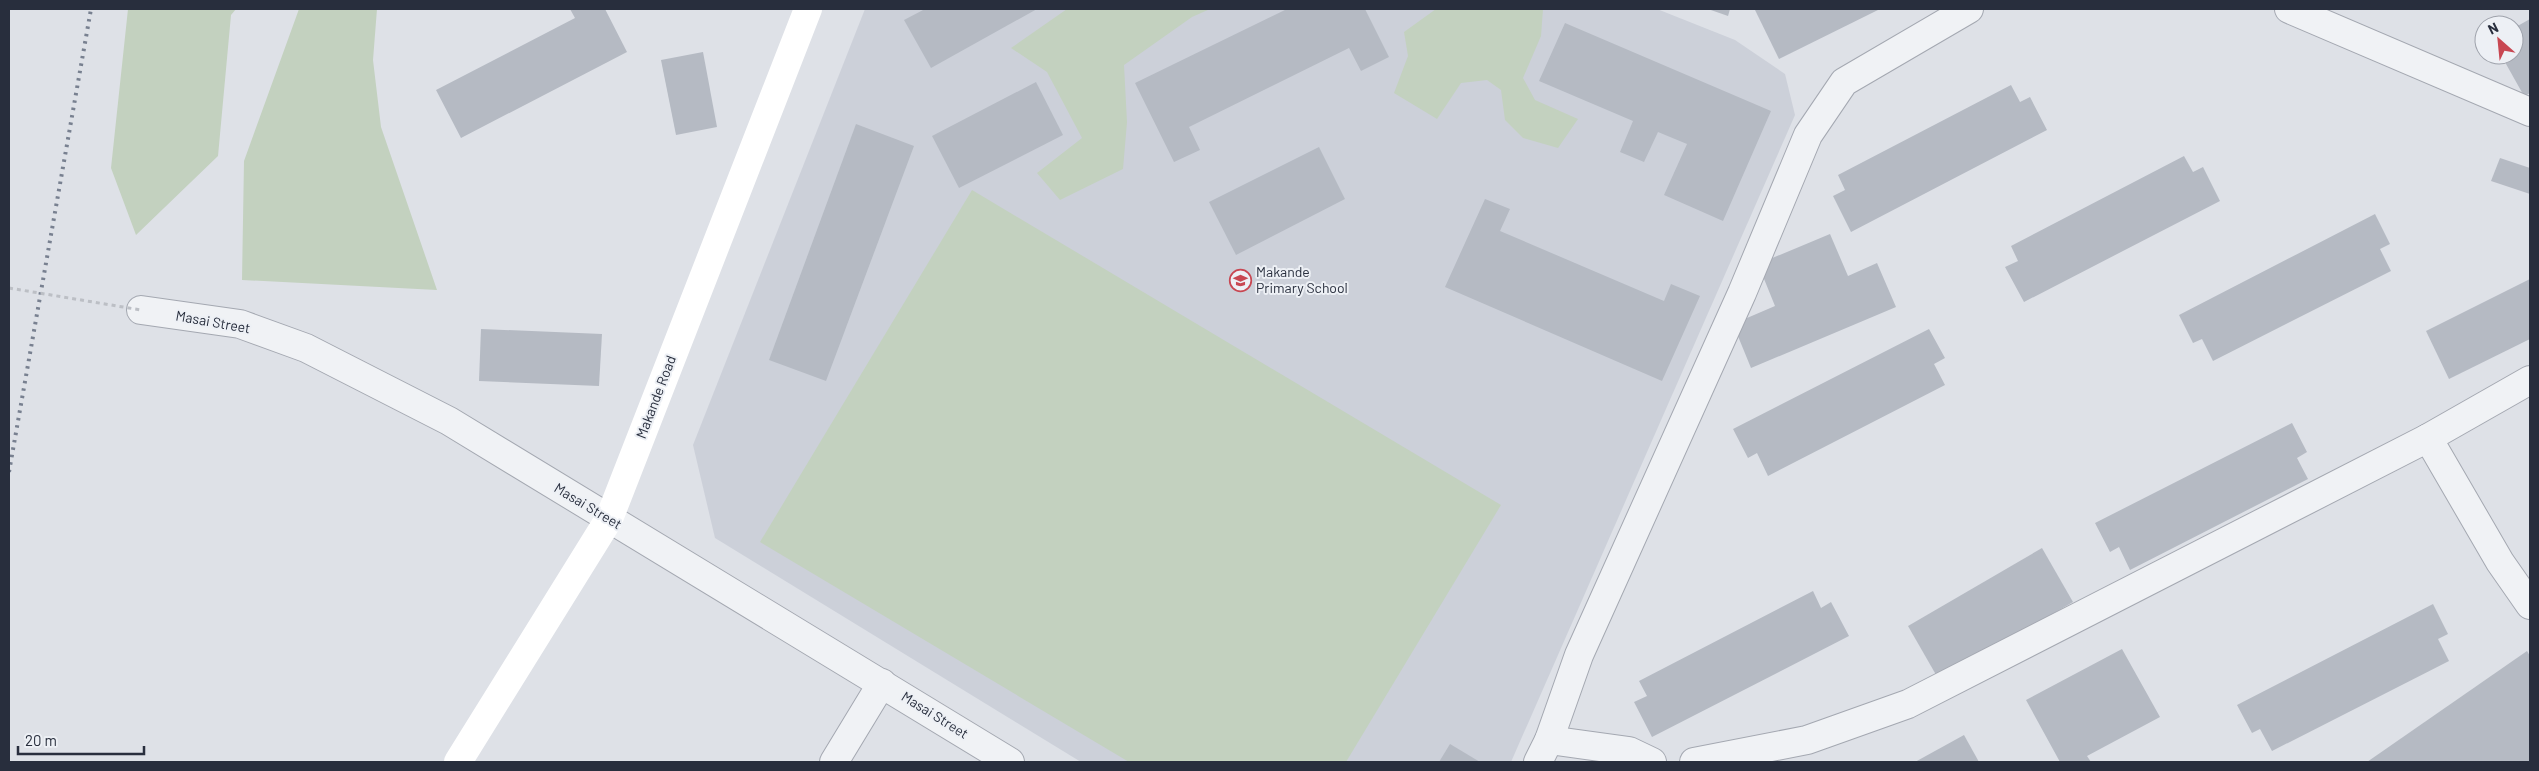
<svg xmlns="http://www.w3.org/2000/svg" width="2539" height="771" font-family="Barlow,sans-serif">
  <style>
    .built { fill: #ccd0d9 }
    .green { fill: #c3d1bf }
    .building { fill: #b5bac3 }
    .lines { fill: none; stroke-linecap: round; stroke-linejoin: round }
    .minor-casing { stroke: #a4a8b1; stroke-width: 30 }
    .minor { stroke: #f0f2f5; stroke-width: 28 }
    .secondary { stroke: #fff; stroke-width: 28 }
    .rail { stroke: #788090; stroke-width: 4; stroke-dasharray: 2.5 5; stroke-linecap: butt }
    .path-bridge { stroke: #bcbfc5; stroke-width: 3; stroke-dasharray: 4 4; stroke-linecap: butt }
    .labels { text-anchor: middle; stroke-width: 4; stroke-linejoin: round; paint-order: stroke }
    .poi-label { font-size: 14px; fill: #282e3d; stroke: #edf0f5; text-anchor: start }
    .street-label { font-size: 14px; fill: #282e3d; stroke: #edf0f5 }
  </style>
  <rect width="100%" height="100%" fill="#dee1e7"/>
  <path class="built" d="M865 9H1657L1735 40 1785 74 1795 115 1511 762H1081L715 538 693 445Z"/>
  <g class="green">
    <path d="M128 9H236L231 15 218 156 136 235 111 168Z"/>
    <path d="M299 9H377L373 60 381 127 437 290 242 280 244 161Z"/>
    <path d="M1067 9H1210L1192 17 1124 65 1127 122 1123 169 1060 200 1037 173 1082 138 1047 72 1011 48Z"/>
    <path d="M1436 9H1543L1541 36 1523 78 1535 100 1578 119 1558 148 1523 138 1505 120 1501 90 1487 80 1461 83 1437 119 1394 93 1408 56 1404 32Z"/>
    <path d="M972 190 1501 505 1346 762H1129L760 542Z"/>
  </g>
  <g class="building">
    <path d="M570 9H605L627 52 461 138 436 90 575 18Z"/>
    <path d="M925 9H1037L931 68 904 20Z"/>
    <path d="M1287 9H1365L1389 57 1361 71 1349 48 1189 127 1200 150 1174 162 1135 83Z"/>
    <path d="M1708 9H1730L1728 16Z"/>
    <path d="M1759 9H1880L1779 59 1755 10Z"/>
    <path d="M2530 19V93L2524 96 2501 55H2514V39L2516 37 2514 28Z"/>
    <path d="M1565 23 1771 111 1723 221 1664 195 1687 144 1658 132 1644 162 1620 152 1633 121 1539 81Z"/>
    <path d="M703 52 717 127 676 135 661 60Z"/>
    <path d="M1036 82 1063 135 959 188 932 136Z"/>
    <path d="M2011 85 2020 102 2030 97 2047 130 1851 232 1833 196 1845 190 1838 175Z"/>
    <path d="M856 124 914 146 826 381 769 360Z"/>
    <path d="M1319 147 1345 199 1236 255 1209 202Z"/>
    <path d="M2184 156 2193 172 2203 167 2220 201 2024 302 2005 267 2018 261 2011 246Z"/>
    <path d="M2500 158 2530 168V194L2491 181Z"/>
    <path d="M1485 199 1510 209 1500 231 1664 301 1671 284 1700 296 1662 381 1445 287Z"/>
    <path d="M2375 214 2390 244 2380 249 2391 271 2213 361 2202 339 2193 343 2179 315Z"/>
    <path d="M1830 234 1848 276 1877 263 1896 307 1751 368 1733 324 1775 306 1758 264Z"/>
    <path d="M2530 279V339L2449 379 2426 331Z"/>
    <path d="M481 329 602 334 599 386 479 381Z"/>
    <path d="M1929 329 1945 358 1934 364 1945 385 1768 476 1757 453 1748 458 1733 429Z"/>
    <path d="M2292 423 2307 452 2297 458 2308 479 2130 570 2119 547 2110 552 2095 523Z"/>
    <path d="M2042 548 2073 602 1939 680 1908 626Z"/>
    <path d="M1813 591 1821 608 1831 602 1849 636 1652 737 1634 702 1647 696 1639 681Z"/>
    <path d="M2433 604 2448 634 2438 639 2449 661 2272 751 2260 729 2252 733 2237 705Z"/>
    <path d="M2122 649 2160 717 2087 756 2091 762H2060L2026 700Z"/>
    <path d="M2527 651 2530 656V762H2367Z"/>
    <path d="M1964 735 1979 762H1915Z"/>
    <path d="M1450 744 1480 762H1439Z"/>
  </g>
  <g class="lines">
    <defs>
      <g id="minor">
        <path d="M2289 9 2530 112"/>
        <path d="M141 310 240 324 306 348 449 421 1010 762"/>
        <path d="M2530 380 2428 438 2500 562 2530 605"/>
        <path d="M1549 740 1629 751 1652 762"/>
        <path d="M834 762 882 683"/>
        <path d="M1538 762 1549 740 1579 655 1742 293 1808 135 1844 82 1969 9"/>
        <path d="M1694 762 1807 740 1908 704 2428 438"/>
      </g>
    </defs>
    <use href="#minor" class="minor-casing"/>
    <use href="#minor" class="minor"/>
    <path class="secondary" d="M458 762 609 519 808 9"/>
    <path class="rail" d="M9 472 91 9"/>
    <path class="path-bridge" d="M9 288 141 310"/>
  </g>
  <defs>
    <symbol id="school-ring" viewBox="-11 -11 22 22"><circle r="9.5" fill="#edf0f5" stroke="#c84752" stroke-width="1.5"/><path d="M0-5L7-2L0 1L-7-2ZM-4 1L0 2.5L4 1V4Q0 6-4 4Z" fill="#c84752"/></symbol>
  </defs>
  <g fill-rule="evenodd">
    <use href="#school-ring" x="1228" y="268" width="25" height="25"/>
  </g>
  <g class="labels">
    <g class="poi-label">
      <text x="1256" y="277">Makande<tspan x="1256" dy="16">Primary School</tspan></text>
    </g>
    <g class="street-label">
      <text transform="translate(213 322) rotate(10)" y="5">Masai Street</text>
      <text transform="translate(656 397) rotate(-69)" y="5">Makande Road</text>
      <text transform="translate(588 506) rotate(31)" y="5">Masai Street</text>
      <text transform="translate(935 715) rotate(32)" y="5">Masai Street</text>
    </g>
  </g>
  <rect width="2539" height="771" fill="none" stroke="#282e3d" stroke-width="20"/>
  <g transform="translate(2499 40) rotate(333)"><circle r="24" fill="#edf0f5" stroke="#9ea2ab"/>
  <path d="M0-4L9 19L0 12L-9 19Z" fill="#c84752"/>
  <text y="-8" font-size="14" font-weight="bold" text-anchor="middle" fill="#282e3d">N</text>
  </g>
  <path d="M18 746v8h126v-8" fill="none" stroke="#282e3d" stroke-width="2.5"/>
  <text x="25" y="746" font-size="15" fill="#282e3d" stroke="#edf0f5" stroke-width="4" paint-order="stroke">20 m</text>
</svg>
